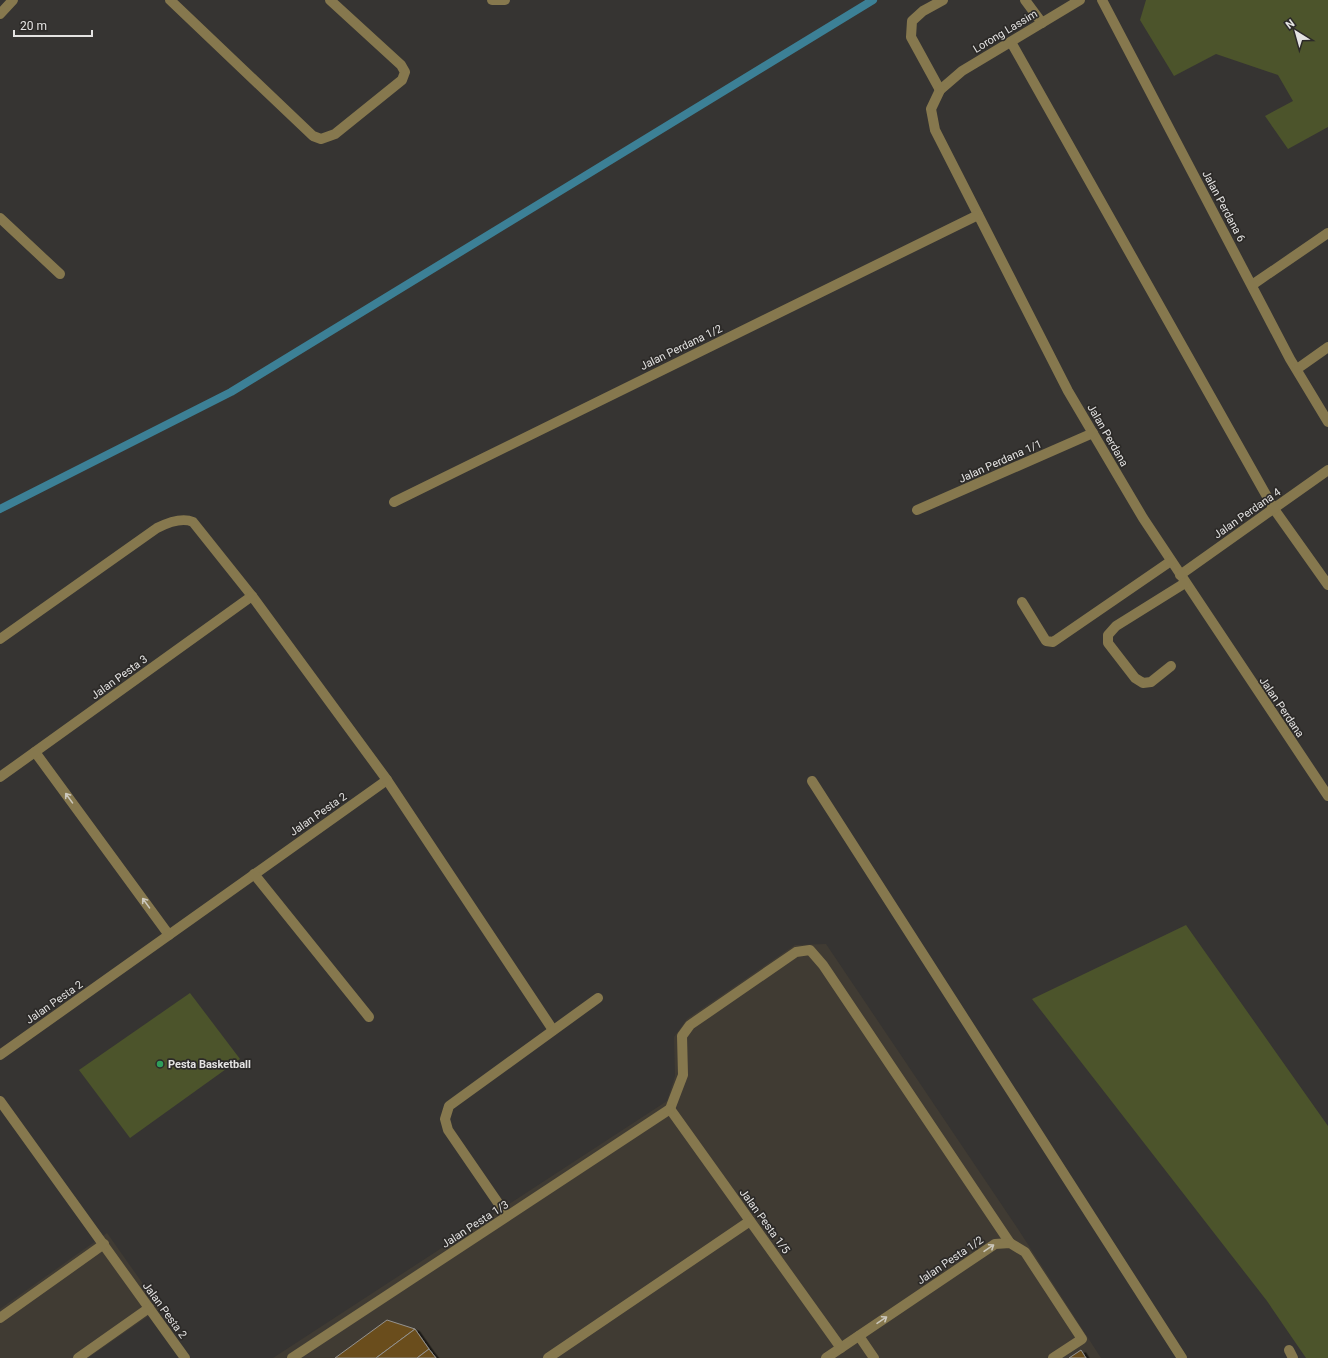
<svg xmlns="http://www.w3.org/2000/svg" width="1328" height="1358" font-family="Roboto,sans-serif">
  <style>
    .built { fill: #403b33 }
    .green { fill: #4c542b }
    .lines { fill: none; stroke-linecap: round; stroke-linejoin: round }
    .stream { stroke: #3c8096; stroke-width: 8 }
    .building { fill: #6b4e1c; stroke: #94928f; filter: url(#shadow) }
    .minor { stroke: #86784e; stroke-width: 10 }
    .oneway { stroke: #ccc8bd }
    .leisure-dot { fill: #2e9e5b; stroke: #2c2a28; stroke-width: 1.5 }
    .labels { text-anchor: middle; stroke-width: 3.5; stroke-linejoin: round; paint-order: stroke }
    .street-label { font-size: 11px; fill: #e4e3e2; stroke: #2c2a28 }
    .poi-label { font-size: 11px; font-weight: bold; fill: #e4e3e2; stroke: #2c2a28; text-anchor: start }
  </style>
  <defs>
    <filter id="shadow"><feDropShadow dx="4.5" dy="2.5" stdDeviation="0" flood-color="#0009"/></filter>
  </defs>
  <rect width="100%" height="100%" fill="#363432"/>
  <g class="built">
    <path d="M826 944 1018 1229 1101 1358H273L667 1101 675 1076 674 1037 687 1019 795 945Z"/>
    <path d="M107 1233 160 1308 88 1358H0V1309Z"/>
  </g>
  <g class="green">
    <path d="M1146 0H1328V127L1288 149 1265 116 1293 101 1278 75 1216 54 1174 76 1140 20Z"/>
    <path d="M1186 925 1328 1126V1358H1306L1267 1301 1032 999Z"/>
    <path d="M190 993 240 1059 130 1138 79 1070Z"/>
  </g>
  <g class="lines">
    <path class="stream" d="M0 509 231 392 873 0"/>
  </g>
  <g class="building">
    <path d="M387 1320 415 1329 376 1358H335Z"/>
    <path d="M415 1329 429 1349 417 1358H376Z"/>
    <path d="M429 1349 436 1358H417Z"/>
    <path d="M1081 1350 1086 1358H1069Z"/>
  </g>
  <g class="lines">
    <g class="minor">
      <path d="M170 0 313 136 321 139 335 134 402 80 405 72 401 65 330 0"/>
      <path d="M492 0H505"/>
      <path d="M1025 0 1042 23"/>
      <path d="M1080 0 962 71 940 90 931 109 935 130 1068 391 1143 518 1328 796"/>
      <path d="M1102 0 1290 359 1328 422"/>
      <path d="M0 14 13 0"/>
      <path d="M1011 42 1274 509 1328 585"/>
      <path d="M940 90 911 37 912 21 923 11 943 0"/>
      <path d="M0 218 60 274"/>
      <path d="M1252 285 1328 233"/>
      <path d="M1297 369 1328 347"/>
      <path d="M394 502 978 215"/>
      <path d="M917 510 1093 433"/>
      <path d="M1180 575 1328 470"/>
      <path d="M1022 602 1046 641 1053 642 1171 561"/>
      <path d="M0 639 157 528C167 523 182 517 193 522L252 596 387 780 0 1055"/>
      <path d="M1171 666 1151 682 1143 683 1135 678 1108 643V635L1116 626 1185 583"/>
      <path d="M35 752 169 935"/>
      <path d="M0 777 252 596"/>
      <path d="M387 780 553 1030"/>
      <path d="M812 781 1182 1358"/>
      <path d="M254 874 369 1017"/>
      <path d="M0 1101 185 1358"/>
      <path d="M670 1109 683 1075 682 1036 690 1025 796 952 810 950 823 965 1010 1243"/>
      <path d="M670 1109 841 1348"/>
      <path d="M507 1216 448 1130 445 1119 449 1106 598 998"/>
      <path d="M0 1318 104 1244"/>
      <path d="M859 1336 874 1358"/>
      <path d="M1289 1350 1293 1358"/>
      <path d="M78 1358 149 1308"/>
      <path d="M292 1358 670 1109"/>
      <path d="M548 1358 750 1221"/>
      <path d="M826 1358 995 1244 1010 1243 1025 1252 1082 1339 1053 1358"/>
    </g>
  </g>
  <defs><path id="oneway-shaft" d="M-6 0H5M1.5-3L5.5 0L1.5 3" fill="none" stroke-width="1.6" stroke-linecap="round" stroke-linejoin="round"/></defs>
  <g class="oneway">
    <use href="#oneway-shaft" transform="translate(69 798) rotate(-126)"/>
    <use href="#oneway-shaft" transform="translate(146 903) rotate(-126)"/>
    <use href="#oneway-shaft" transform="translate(989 1248) rotate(-34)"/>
    <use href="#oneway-shaft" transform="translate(882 1320) rotate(-34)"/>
  </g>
  <circle class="leisure-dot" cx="160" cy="1064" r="4"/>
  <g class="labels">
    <g class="street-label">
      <text transform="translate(1005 31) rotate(-31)" y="4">Lorong Lassim</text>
      <text transform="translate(1224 206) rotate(62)" y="4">Jalan Perdana 6</text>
      <text transform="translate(681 347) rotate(-26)" y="4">Jalan Perdana 1/2</text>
      <text transform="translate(1108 435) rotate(60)" y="4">Jalan Perdana</text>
      <text transform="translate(1000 461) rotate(-24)" y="4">Jalan Perdana 1/1</text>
      <text transform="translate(1247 513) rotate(-35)" y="4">Jalan Perdana 4</text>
      <text transform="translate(119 677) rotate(-36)" y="4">Jalan Pesta 3</text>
      <text transform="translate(1282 707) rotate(56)" y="4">Jalan Perdana</text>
      <text transform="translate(318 814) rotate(-35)" y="4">Jalan Pesta 2</text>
      <text transform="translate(54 1002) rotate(-35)" y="4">Jalan Pesta 2</text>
      <text transform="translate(765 1221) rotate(54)" y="4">Jalan Pesta 1/5</text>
      <text transform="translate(475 1224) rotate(-33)" y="4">Jalan Pesta 1/3</text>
      <text transform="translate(950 1260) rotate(-34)" y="4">Jalan Pesta 1/2</text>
      <text transform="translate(165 1310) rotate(54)" y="4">Jalan Pesta 2</text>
    </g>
    <g class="poi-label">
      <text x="168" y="1068">Pesta Basketball</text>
    </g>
  </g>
  <g transform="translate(1296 32) rotate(323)" stroke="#2c2a28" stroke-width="3" paint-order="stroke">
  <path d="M0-3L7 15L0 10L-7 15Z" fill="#e4e3e2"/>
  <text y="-6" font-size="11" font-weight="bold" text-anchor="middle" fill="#e4e3e2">N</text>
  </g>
  <path d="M14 30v6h78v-6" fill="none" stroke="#e4e3e2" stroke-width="2"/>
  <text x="20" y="30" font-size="12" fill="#e4e3e2" stroke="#2c2a28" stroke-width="3" paint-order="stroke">20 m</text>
</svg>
